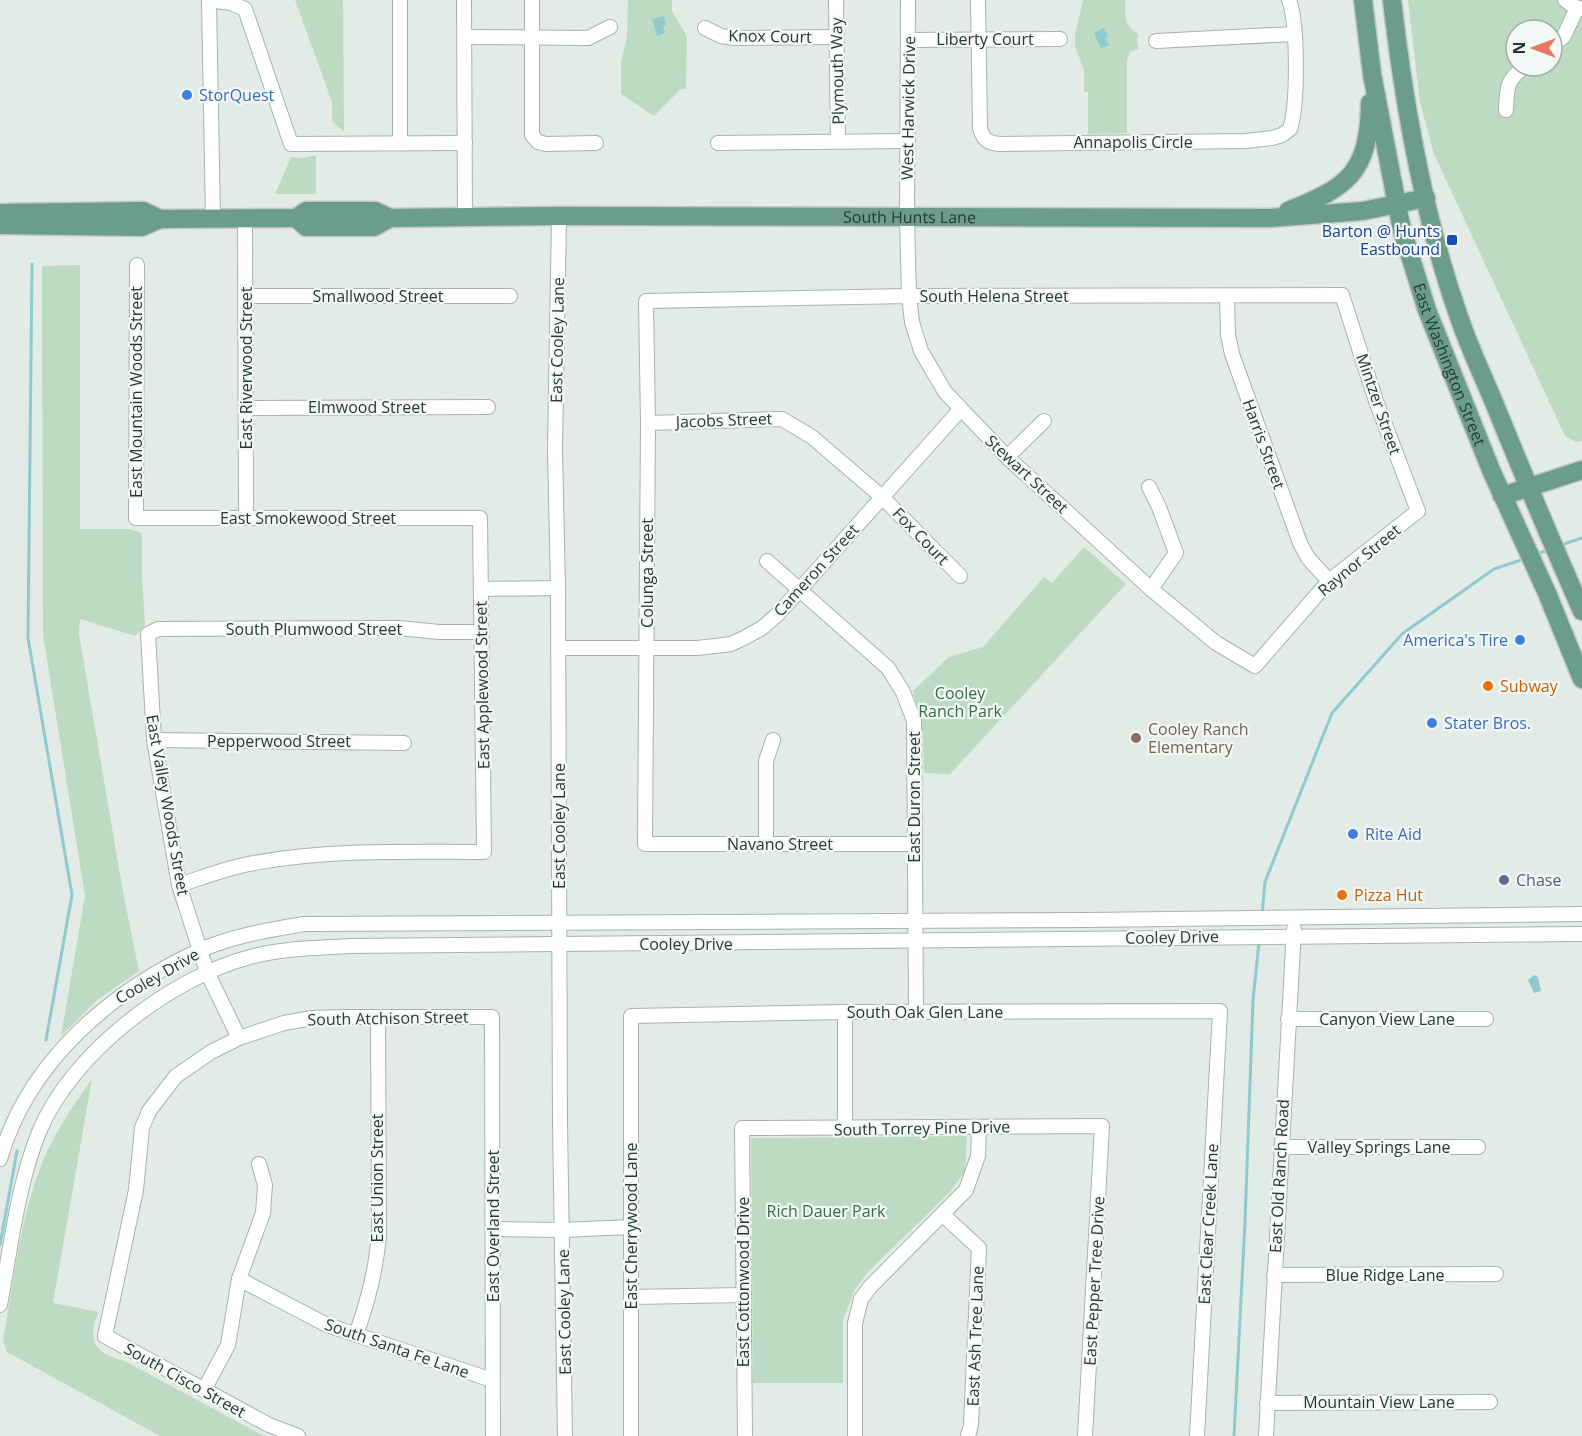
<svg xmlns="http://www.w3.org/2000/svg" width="1582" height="1436" font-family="'Open Sans',sans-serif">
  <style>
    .green { fill: #bddbc2; fill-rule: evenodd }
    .water { fill: #8fcacc }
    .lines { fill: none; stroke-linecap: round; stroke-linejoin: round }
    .stream { stroke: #8fcacc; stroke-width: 3 }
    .minor-casing { stroke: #a6b3ac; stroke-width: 16 }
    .major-casing { stroke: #c2c8c6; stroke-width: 21 }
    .minor { stroke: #fff; stroke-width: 14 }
    .major { stroke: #6b9d8a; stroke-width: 18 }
    .shop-dot { fill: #3f7fe0; stroke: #f3f8f5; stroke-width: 2 }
    .transit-dot { fill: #1a4fb4; stroke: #f3f8f5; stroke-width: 2 }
    .food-dot { fill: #e8710a; stroke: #f3f8f5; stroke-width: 2 }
    .education-dot { fill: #8d6e63; stroke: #f3f8f5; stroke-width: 2 }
    .service-dot { fill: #5c6f8a; stroke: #f3f8f5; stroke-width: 2 }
    .labels { text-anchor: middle; stroke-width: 4.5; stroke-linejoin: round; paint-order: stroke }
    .street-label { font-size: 16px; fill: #243b32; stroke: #f3f8f5 }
    .shop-label { font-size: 16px; fill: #366cbe; stroke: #f3f8f5; text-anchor: start }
    .transit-label { font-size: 16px; fill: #164399; stroke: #f3f8f5; text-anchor: end }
    .food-label { font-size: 16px; fill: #c56008; stroke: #f3f8f5; text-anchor: start }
    .park-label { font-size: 16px; fill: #316f42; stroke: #f3f8f5 }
    .education-label { font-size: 16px; fill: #785e54; stroke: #f3f8f5; text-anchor: start }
    .service-label { font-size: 16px; fill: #4e5e75; stroke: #f3f8f5; text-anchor: start }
  </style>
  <rect width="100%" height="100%" fill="#e3ebe6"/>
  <g class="green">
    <path d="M295 0H343L344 132 332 121V102Z"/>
    <path d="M628 0H672V11L687 37 686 89H681L654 116 621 94V62L627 36Z"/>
    <path d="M1083 0H1125C1126 17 1123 24 1138 34L1137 42 1139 49 1130 52 1127 60V133L1088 134V92L1084 91V70L1075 46V35Z"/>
    <path d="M1408 0H1582V441L1576 442 1565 436 1434 154 1420 102ZM1516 30H1552V66H1516Z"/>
    <path d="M316 155V194H275L291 157 303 158Z"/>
    <path d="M80 265V529H130L142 533V576L145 625 135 636 80 619 79 634 123 892 139 971 97 1000 61 1036 85 896 43 635 42 266Z"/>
    <path d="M1084 547 1126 584 950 774 924 773 923 736 913 691 949 657 983 647 1044 577 1052 583Z"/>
    <path d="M92 1079 53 1303 99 1312C85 1339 96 1355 125 1361L264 1436H160L7 1352 3 1341C13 1286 19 1227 38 1174 50 1139 71 1109 92 1079Z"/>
    <path d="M967 1136 965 1171 950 1192 869 1271 855 1289 843 1320V1383H753L751 1138Z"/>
  </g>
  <g class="water">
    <path d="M664 16 666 25 663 26 665 33 657 36 652 19Z"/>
    <path d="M1104 28 1108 36 1105 38 1109 45 1101 48 1094 33Z"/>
    <path d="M1534 975 1538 977 1541 991 1534 993 1528 980Z"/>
  </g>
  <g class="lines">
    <g class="stream">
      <path d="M32 264 28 638 72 895 46 1040"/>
      <path d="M1561 545 1582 538"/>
      <path d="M1536 554 1549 550"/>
      <path d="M1262 915 1265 882 1332 713 1402 634 1494 569 1524 559"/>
      <path d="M0 1245 17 1151"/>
      <path d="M1234 1436 1245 1222 1253 1000 1259 942"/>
    </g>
    <defs>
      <g id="minor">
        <path d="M209 0 231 3 245 9 291 144 465 143"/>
        <path d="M209 0 213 220"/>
        <path d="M464 0 465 218"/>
        <path d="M532 0V135L538 142 546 144 596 143"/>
        <path d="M836 0 838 141"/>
        <path d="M908 0 907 217 909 296 912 322 921 351 945 392 1007 457 1151 589 1216 643 1255 666 1329 581 1418 511 1376 401 1342 295 909 296 646 301 648 423 645 844H915"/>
        <path d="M978 0 980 128C983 140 988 143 1000 144L1246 141 1272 138 1282 135 1290 129C1298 105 1298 24 1289 0"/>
        <path d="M1565 0 1573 6 1582 9"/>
        <path d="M705 28 721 36 734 38 836 37"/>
        <path d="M465 37 588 38 610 27"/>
        <path d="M909 40 1060 39"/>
        <path d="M1156 41 1294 34"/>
        <path d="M1552 46 1564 36 1577 8"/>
        <path d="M1506 110C1507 87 1506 81 1525 66"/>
        <path d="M400 143V0"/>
        <path d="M718 143 908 141"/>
        <path d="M559 216 555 450 558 588 560 1123 565 1436"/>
        <path d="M245 218 246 517"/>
        <path d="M137 265 136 518H480L484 852C408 852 330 849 254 863 229 867 204 877 179 885"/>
        <path d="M246 296H510"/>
        <path d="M1227 296 1228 335 1232 354 1300 543 1308 558 1329 581"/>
        <path d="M246 408 488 407"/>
        <path d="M648 423 782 419 812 437 882 497 960 576"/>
        <path d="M1007 457 1044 421"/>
        <path d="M1149 487 1159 507 1176 553 1151 589"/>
        <path d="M767 561 888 668 903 692 914 721 916 1012"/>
        <path d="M481 589 558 588"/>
        <path d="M558 648H697L715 646 731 644 744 638 762 628 778 614 960 410"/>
        <path d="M154 740 404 743"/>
        <path d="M766 844V761L773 740"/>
        <path d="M1288 1019H1486"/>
        <path d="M239 1038 207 972 179 885 154 740 148 634 158 629 399 628 439 632H481"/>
        <path d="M845 1129V1012"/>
        <path d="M1281 1147H1478"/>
        <path d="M0 1159C28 1062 110 992 198 951 232 936 268 930 304 924L1087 920 1582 914"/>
        <path d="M943 1215 979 1248 971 1425 968 1436"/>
        <path d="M493 1229 562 1230 631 1227"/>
        <path d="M1274 1275 1496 1274"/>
        <path d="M239 1279 327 1325 492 1380"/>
        <path d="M631 1297 744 1295"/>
        <path d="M0 1305C11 1247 17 1187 39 1132 71 1054 170 978 250 957 283 948 316 948 350 946L1582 934"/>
        <path d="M356 1335C368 1300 375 1274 379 1237L378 1017"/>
        <path d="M204 1390 228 1345 239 1279 263 1213 265 1185 259 1164"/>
        <path d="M1267 1403 1490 1402"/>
        <path d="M298 1436 269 1425 105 1336 136 1190 142 1128 149 1111 176 1076 211 1052 239 1038 284 1023 312 1018 343 1017H492L493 1436"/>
        <path d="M631 1436V1016L845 1012 1220 1011 1197 1436"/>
        <path d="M745 1436 742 1128 1102 1126 1085 1436"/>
        <path d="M855 1436V1323L861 1299 870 1287 966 1190 978 1156 979 1127"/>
        <path d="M1266 1436 1294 929"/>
      </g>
      <g id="major">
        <path id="s1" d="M1363 0 1372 74 1397 205 1402 230 1427 310 1491 470 1547 593 1582 679"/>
        <path d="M1392 0C1404 106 1423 215 1459 317 1469 347 1483 376 1495 405 1523 474 1552 543 1582 611"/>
        <path d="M1288 211C1349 187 1369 172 1370 103"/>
        <path d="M0 213 143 211 160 219"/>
        <path d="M296 218 306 227H374L390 218"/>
        <path id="s2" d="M0 225 142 227 160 219 296 218 306 211H375L390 218 559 216 1269 218 1363 211 1426 198"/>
        <path d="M1502 496 1582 470"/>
      </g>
    </defs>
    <use href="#minor" class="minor-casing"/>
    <use href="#major" class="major-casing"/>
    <use href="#minor" class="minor"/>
    <use href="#major" class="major"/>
  </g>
  <g class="shop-dot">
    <circle cx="187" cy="95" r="6"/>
    <circle cx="1520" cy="640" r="6"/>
    <circle cx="1432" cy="723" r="6"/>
    <circle cx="1353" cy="834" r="6"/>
  </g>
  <rect class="transit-dot" x="1446" y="234" width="12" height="12" rx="3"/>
  <g class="food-dot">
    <circle cx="1488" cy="686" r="6"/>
    <circle cx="1342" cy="895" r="6"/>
  </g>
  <circle class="education-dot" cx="1136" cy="738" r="6"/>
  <circle class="service-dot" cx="1504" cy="880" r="6"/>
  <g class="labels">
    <g class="street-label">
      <text transform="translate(770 36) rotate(1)" y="6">Knox Court</text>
      <text x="985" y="45">Liberty Court</text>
      <text transform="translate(837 71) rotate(-91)" y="6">Plymouth Way</text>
      <text transform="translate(908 108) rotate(-89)" y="6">West Harwick Drive</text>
      <text x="1133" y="148">Annapolis Circle</text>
      <text dy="6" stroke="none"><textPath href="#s2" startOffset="915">South Hunts Lane</textPath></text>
      <text x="378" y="302">Smallwood Street</text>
      <text x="994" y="302">South Helena Street</text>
      <text transform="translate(557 340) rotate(-89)" y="6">East Cooley Lane</text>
      <text dy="6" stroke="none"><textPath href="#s1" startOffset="376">East Washington Street</textPath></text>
      <text transform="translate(246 368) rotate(-90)" y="6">East Riverwood Street</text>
      <text transform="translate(136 392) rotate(-90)" y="6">East Mountain Woods Street</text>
      <text transform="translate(1379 404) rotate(71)" y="6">Mintzer Street</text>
      <text x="367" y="413">Elmwood Street</text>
      <text transform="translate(724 420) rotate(-2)" y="6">Jacobs Street</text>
      <text transform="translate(1264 444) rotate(70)" y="6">Harris Street</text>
      <text transform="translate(1027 474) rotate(43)" y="6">Stewart Street</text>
      <text x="308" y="524">East Smokewood Street</text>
      <text transform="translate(921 536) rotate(46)" y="6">Fox Court</text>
      <text transform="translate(1359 560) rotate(-40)" y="6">Raynor Street</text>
      <text transform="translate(816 570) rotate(-48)" y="6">Cameron Street</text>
      <text transform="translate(647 573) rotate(-90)" y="6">Colunga Street</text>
      <text x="314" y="635">South Plumwood Street</text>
      <text transform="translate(482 685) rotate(-91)" y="6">East Applewood Street</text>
      <text x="279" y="747">Pepperwood Street</text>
      <text transform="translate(914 797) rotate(-90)" y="6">East Duron Street</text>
      <text transform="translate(168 805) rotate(80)" y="6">East Valley Woods Street</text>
      <text transform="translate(559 826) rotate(-90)" y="6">East Cooley Lane</text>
      <text x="780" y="850">Navano Street</text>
      <text transform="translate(1172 937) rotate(-1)" y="6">Cooley Drive</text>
      <text x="686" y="950">Cooley Drive</text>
      <text transform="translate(157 976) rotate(-30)" y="6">Cooley Drive</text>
      <text x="925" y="1018">South Oak Glen Lane</text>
      <text transform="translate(388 1018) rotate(-1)" y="6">South Atchison Street</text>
      <text x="1387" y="1025">Canyon View Lane</text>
      <text transform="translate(922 1128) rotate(-1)" y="6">South Torrey Pine Drive</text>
      <text x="1379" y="1153">Valley Springs Lane</text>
      <text transform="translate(1279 1176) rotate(-87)" y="6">East Old Ranch Road</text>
      <text transform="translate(377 1178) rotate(-90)" y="6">East Union Street</text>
      <text transform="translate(1208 1224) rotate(-87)" y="6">East Clear Creek Lane</text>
      <text transform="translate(493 1226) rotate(-90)" y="6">East Overland Street</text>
      <text transform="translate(631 1226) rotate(-90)" y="6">East Cherrywood Lane</text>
      <text x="1385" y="1281">Blue Ridge Lane</text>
      <text transform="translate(1094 1281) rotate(-87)" y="6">East Pepper Tree Drive</text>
      <text transform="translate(743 1282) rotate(-90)" y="6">East Cottonwood Drive</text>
      <text transform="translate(564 1312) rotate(-91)" y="6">East Cooley Lane</text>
      <text transform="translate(975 1336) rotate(-88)" y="6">East Ash Tree Lane</text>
      <text transform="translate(397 1348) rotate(19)" y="6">South Santa Fe Lane</text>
      <text transform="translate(185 1380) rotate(29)" y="6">South Cisco Street</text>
      <text x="1379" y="1408">Mountain View Lane</text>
    </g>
    <g class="shop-label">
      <text x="199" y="101">StorQuest</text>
      <text x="1508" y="646" text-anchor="end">America's Tire</text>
      <text x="1444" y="729">Stater Bros.</text>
      <text x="1365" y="840">Rite Aid</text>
    </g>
    <g class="transit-label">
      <text x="1440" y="237">Barton @ Hunts<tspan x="1440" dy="18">Eastbound</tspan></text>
    </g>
    <g class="food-label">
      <text x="1500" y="692">Subway</text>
      <text x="1354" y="901">Pizza Hut</text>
    </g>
    <g class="park-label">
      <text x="960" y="699">Cooley<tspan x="960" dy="18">Ranch Park</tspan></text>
      <text x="826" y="1217">Rich Dauer Park</text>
    </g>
    <g class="education-label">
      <text x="1148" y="735">Cooley Ranch<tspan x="1148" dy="18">Elementary</tspan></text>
    </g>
    <g class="service-label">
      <text x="1516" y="886">Chase</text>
    </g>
  </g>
  <g transform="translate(1534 48) rotate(270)"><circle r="28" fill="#f3f8f5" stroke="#a0aca7" stroke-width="1.5"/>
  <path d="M0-4.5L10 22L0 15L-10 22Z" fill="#e77666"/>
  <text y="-9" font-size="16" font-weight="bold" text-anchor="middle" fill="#243b32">N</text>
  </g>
</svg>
